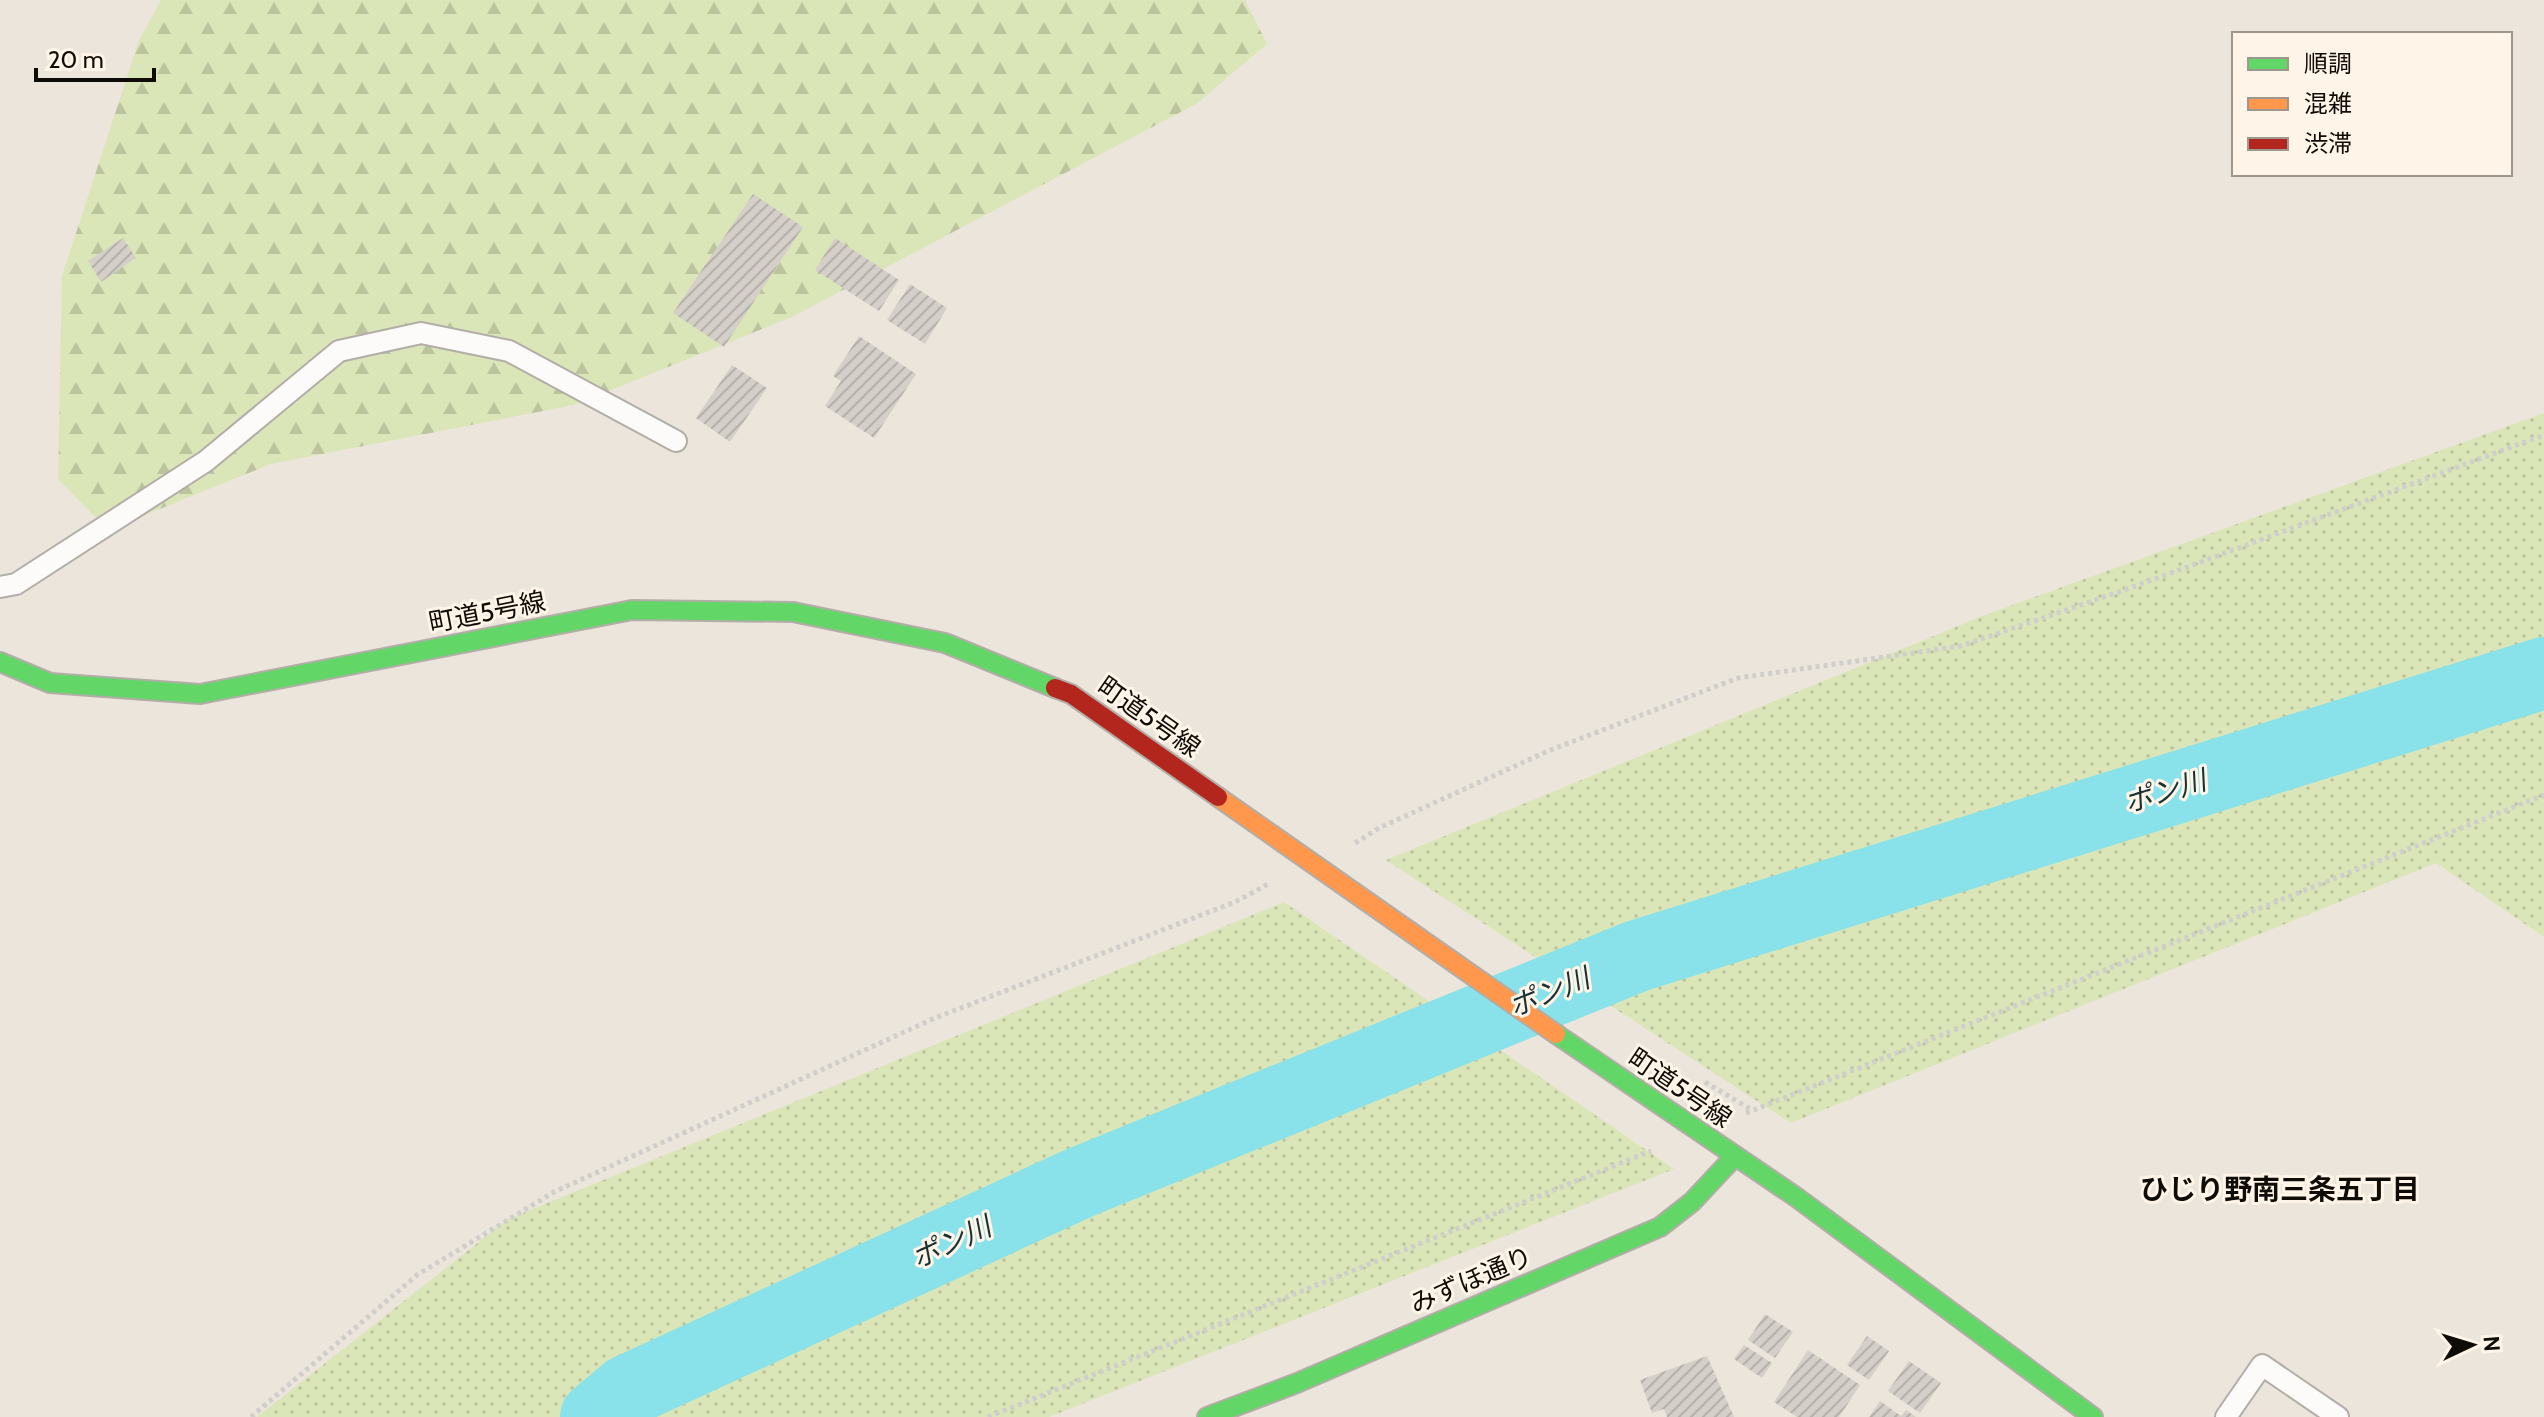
<svg xmlns="http://www.w3.org/2000/svg" width="2544" height="1417" font-family="Cabin,'Noto Sans JP',sans-serif">
  <style>
    .grass { fill: url(#grass-dots) }
    .forest { fill: url(#forest-firs) }
    .lines { fill: none; stroke-linecap: round; stroke-linejoin: round }
    .river { stroke: #89e2e9; stroke-width: 72 }
    .building { fill: url(#building-hatch) }
    .lane-casing { stroke: #b3ada7; stroke-width: 24 }
    .fast-casing { stroke: #b3ada7; stroke-width: 22 }
    .slow-casing { stroke: #b3ada7; stroke-width: 22 }
    .jam-casing { stroke: #b3ada7; stroke-width: 22 }
    .path { stroke: #d0cecb; stroke-width: 5; stroke-dasharray: 4 4; stroke-linecap: butt }
    .lane { stroke: #fcfbfa; stroke-width: 20 }
    .fast { stroke: #63d668; stroke-width: 18 }
    .slow { stroke: #ff974d; stroke-width: 18 }
    .jam { stroke: #b3261e; stroke-width: 18 }
    .labels { text-anchor: middle; stroke-width: 6; stroke-linejoin: round; paint-order: stroke }
    .street-label { font-size: 26px; fill: #0f0b06; stroke: #fef4e7 }
    .water-label { font-size: 28px; font-style: italic; fill: #1a3134; stroke: #fef4e7 }
    .neighbourhood-label { font-size: 28px; font-weight: bold; fill: #0f0b06; stroke: #fef4e7 }
  </style>
  <defs>
    <pattern id="grass-dots" width="8" height="8" patternUnits="userSpaceOnUse" patternTransform="scale(2)"><rect width="8" height="8" fill="#dbe6b8"/><path d="M2 2h.1M6 6h.1" fill="none" stroke="#bbc49d" stroke-width="1.8" stroke-linecap="round"/></pattern>
    <pattern id="forest-firs" width="22" height="20" patternUnits="userSpaceOnUse" patternTransform="scale(2)"><rect width="22" height="20" fill="#dbe6b8"/><path d="M5 1l3.5 6h-7zM16 11l3.5 6h-7z" fill="#bbc49d"/></pattern>
    <pattern id="building-hatch" width="6" height="6" patternUnits="userSpaceOnUse" patternTransform="scale(2)"><rect width="6" height="6" fill="#d4cfc8"/><path d="M-1 1l2-2M0 6l6-6M5 7l2-2" fill="none" stroke="#b5b0aa"/></pattern>
  </defs>
  <rect width="100%" height="100%" fill="#ece5dc"/>
  <g class="grass">
    <path d="M2544 413V937L2436 863 1791 1123 1386 860 1985 615Z"/>
    <path d="M1284 902 1674 1169 1049 1417H257L508 1219Z"/>
  </g>
  <path class="forest" d="M161 0H1245L1267 44 1196 104 792 317 574 405 271 464 108 530 58 479 62 276 139 40Z"/>
  <g class="lines">
    <path class="river" d="M596 1417 627 1391 1079 1183 1637 956 2544 673"/>
  </g>
  <g class="building">
    <path d="M753 194 803 227 724 347 673 313Z"/>
    <path d="M123 238 136 258 101 282 88 261Z"/>
    <path d="M835 238 899 280 879 311 815 270Z"/>
    <path d="M910 284 947 308 925 344 887 320Z"/>
    <path d="M859 336 916 374 874 438 825 406 841 381 833 376Z"/>
    <path d="M732 365 767 388 730 442 696 418Z"/>
    <path d="M1765 1314 1793 1332 1775 1358 1748 1340Z"/>
    <path d="M1867 1336 1889 1351 1869 1380 1847 1365Z"/>
    <path d="M1744 1345 1772 1363 1762 1378 1734 1359Z"/>
    <path d="M1808 1350 1860 1385 1839 1417H1797L1774 1402Z"/>
    <path d="M1707 1356 1734 1417H1667L1664 1409 1652 1413 1640 1380Z"/>
    <path d="M1909 1361 1941 1383 1920 1413 1888 1391Z"/>
    <path d="M1880 1401 1901 1416 1906 1410 1916 1417H1869Z"/>
  </g>
  <g class="lines">
    <defs>
      <g id="lane">
        <path d="M0 587 16 584 206 461 339 351 421 333 509 351 676 441"/>
        <path d="M2226 1417 2262 1365 2338 1417"/>
      </g>
      <g id="fast">
        <path d="M0 662 50 683 200 694 632 610 793 612 945 643 1055 688"/>
        <path d="M1556 1034 1796 1197 2093 1417"/>
        <path d="M1207 1417 1297 1383 1660 1227 1692 1202 1735 1156"/>
      </g>
      <path id="slow" d="M1218 797 1556 1034"/>
      <path id="jam" d="M1055 688 1071 694 1218 797"/>
    </defs>
    <use href="#lane" class="lane-casing"/>
    <use href="#fast" class="fast-casing"/>
    <use href="#slow" class="slow-casing"/>
    <use href="#jam" class="jam-casing"/>
    <g class="path">
      <path d="M1355 843 1379 828 1548 751 1738 678 1961 646 2133 587 2544 435"/>
      <path d="M1705 1082 1752 1110"/>
      <path d="M1746 1113 2544 795"/>
      <path d="M251 1417 417 1275 554 1192 935 1018 1235 902 1270 883"/>
      <path d="M988 1417 1651 1151"/>
    </g>
    <use href="#lane" class="lane"/>
    <use href="#fast" class="fast"/>
    <use href="#slow" class="slow"/>
    <use href="#jam" class="jam"/>
  </g>
  <g class="labels">
    <g class="street-label">
      <text transform="translate(487 612) rotate(-11)" y="9">町道5号線</text>
      <text transform="translate(1149 717) rotate(35)" y="9">町道5号線</text>
      <text transform="translate(1680 1088) rotate(34)" y="9">町道5号線</text>
      <text transform="translate(1471 1280) rotate(-23)" y="9">みずほ通り</text>
    </g>
    <g class="water-label">
      <text transform="translate(2165 791) rotate(-17)" y="10">ポン川</text>
      <text transform="translate(1549 992) rotate(-22)" y="10">ポン川</text>
      <text transform="translate(951 1242) rotate(-25)" y="10">ポン川</text>
    </g>
    <g class="neighbourhood-label">
      <text x="2280" y="1199">ひじり野南三条五丁目</text>
    </g>
  </g>
  <rect x="2232" y="32" width="280" height="144" fill="#fef4e7" stroke="#9e978d" stroke-width="2"/>
  <rect x="2248" y="58" width="40" height="12" fill="#63d668" stroke="#9e978d" stroke-width="2"/>
  <text x="2304" y="72" font-size="24" fill="#0f0b06">順調</text>
  <rect x="2248" y="98" width="40" height="12" fill="#ff974d" stroke="#9e978d" stroke-width="2"/>
  <text x="2304" y="112" font-size="24" fill="#0f0b06">混雑</text>
  <rect x="2248" y="138" width="40" height="12" fill="#b3261e" stroke="#9e978d" stroke-width="2"/>
  <text x="2304" y="152" font-size="24" fill="#0f0b06">渋滞</text>
  <g transform="translate(2472 1345) rotate(86)" stroke="#fef4e7" stroke-width="6" paint-order="stroke">
  <path d="M0-6L14 30L0 20L-14 30Z" fill="#0f0b06"/>
  <text y="-12" font-size="22" font-weight="bold" text-anchor="middle" fill="#0f0b06">N</text>
  </g>
  <path d="M36 68v12h118v-12" fill="none" stroke="#0f0b06" stroke-width="4"/>
  <text x="48" y="68" font-size="24" fill="#0f0b06" stroke="#fef4e7" stroke-width="6" paint-order="stroke">20 m</text>
</svg>
